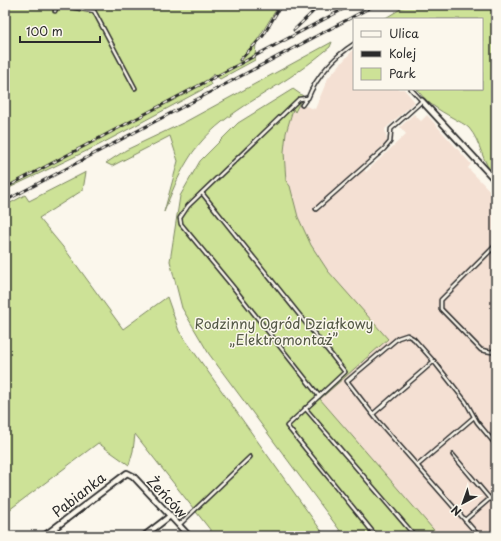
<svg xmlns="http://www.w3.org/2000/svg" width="501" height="541" font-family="'Playpen Sans',sans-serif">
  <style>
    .built { fill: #f4e0d3 }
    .green { fill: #cde297; stroke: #7c8661 }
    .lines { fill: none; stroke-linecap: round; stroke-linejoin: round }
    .service-casing { stroke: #2b2b2b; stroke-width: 5.5 }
    .minor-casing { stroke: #2b2b2b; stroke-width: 8 }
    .service { stroke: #fbf7ec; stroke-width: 2.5 }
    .minor { stroke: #fbf7ec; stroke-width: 4.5 }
    .rail-casing { stroke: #2b2b2b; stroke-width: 3 }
    .rail { stroke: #fbf7ec; stroke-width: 1.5; stroke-dasharray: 4.5; stroke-linecap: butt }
    .labels { text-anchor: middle; stroke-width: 3; stroke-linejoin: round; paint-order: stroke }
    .park-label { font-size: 14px; fill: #545946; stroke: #fbf7ec }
    .street-label { font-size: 14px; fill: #2b2b2b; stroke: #fbf7ec }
  </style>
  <rect width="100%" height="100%" fill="#fbf7ec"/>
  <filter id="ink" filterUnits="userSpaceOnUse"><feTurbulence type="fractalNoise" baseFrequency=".025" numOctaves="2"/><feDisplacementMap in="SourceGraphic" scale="8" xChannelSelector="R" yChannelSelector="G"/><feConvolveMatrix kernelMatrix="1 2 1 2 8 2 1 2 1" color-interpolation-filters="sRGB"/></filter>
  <g filter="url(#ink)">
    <path class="built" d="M354 49V89H404L415 102 385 129 387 142 361 166 366 172 406 134 400 127 414 114 421 121 427 115 471 164 468 168 496 197V536H439L320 399 346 292 328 271 311 245 298 217 290 186 286 181 284 152 286 133 293 108 296 112 299 104 315 109 328 78Z"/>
    <g class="green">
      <path d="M5 5H279L256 42 255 60 220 79 214 74 208 79 211 85 99 145 5 190Z"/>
      <path d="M407 5H496V177C481 163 482 143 469 128 465 124 458 121 453 118 439 110 426 103 417 89H482V19H384Z"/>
      <path d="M332 42 330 47C319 56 308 65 296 73 259 99 212 119 188 160 178 176 171 194 164 212L178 161 170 136 112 166 106 163 126 150 185 122Z"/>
      <path d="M293 89 303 96 295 112 293 109 286 133 284 152 286 181 290 186 298 217 311 245 328 271 388 339 320 399 439 536H344L209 354 182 308 170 261 180 196 200 161 238 123Z"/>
      <path d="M86 172 83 190 39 218 67 252 123 329 167 297 179 331 325 536H215L135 434 133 451 129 465 98 443 5 513V206L25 195 29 201Z"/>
    </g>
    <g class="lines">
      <defs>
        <g id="service">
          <path d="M59 5 94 11 135 88"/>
          <path d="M55 11 57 5"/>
          <path d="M302 105 307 98"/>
          <path d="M202 193 345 372 287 426 376 536"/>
          <path d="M316 209 384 149 390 142 391 129 422 101 411 89"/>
          <path d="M496 245 441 300V309L481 350 492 352 496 348"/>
          <path d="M319 396 233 287 181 224 180 218 188 206 299 99 308 98C316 77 335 56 354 44"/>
          <path d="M305 408 415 536"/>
          <path d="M373 414 434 361"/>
          <path d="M453 455 490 499"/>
          <path d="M418 465 474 417"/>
          <path d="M465 520 494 495 496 497"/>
          <path d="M179 525 250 457"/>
          <path d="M479 536 378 421 347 381 398 338 407 335 414 339 436 364 466 402 477 422 496 445"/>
        </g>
        <g id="minor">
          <path d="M422 101 496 181"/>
          <path d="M44 536 127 473 133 476 189 536"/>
          <path d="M144 536 170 516"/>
        </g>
      </defs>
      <use href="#service" class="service-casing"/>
      <use href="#minor" class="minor-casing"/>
      <use href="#service" class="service"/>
      <use href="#minor" class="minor"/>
      <defs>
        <g id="rail">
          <path d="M294 30 320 5"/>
          <path d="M240 60 263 36 281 5"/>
          <path d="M5 188 351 5"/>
          <path d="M5 201 375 5"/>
        </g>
      </defs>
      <use href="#rail" class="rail-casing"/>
      <use href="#rail" class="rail"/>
    </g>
  </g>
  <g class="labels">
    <g class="park-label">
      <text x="284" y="329">Rodzinny Ogród Działkowy<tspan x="284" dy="16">„Elektromontaż”</tspan></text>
    </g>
    <g class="street-label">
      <text transform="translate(79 495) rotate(-38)" y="5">Pabianka</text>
      <text transform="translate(167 497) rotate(47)" y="5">Żeńców</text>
    </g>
  </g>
  <rect width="501" height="541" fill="none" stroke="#fbf7ec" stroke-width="20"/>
  <rect x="10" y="10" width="481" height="521" fill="none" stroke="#2b2b2b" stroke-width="1.5" filter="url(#ink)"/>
  <rect x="353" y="18" width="130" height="72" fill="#fbf7ec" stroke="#a8a59f"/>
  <rect x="361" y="31" width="20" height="6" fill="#fbf7ec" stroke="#a8a59f"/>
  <text x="389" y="38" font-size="12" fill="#2b2b2b">Ulica</text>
  <rect x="361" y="51" width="20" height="6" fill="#2b2b2b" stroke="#a8a59f"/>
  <text x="389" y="58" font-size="12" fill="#2b2b2b">Kolej</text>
  <rect x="361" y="68" width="20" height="12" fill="#cde297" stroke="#a8a59f"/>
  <text x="389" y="78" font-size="12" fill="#2b2b2b">Park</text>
  <g transform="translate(463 503) rotate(221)" stroke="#fbf7ec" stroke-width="3" paint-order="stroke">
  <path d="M0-3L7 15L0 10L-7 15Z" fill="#2b2b2b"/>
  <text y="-6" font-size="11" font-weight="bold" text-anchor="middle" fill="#2b2b2b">N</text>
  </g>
  <path d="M20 36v6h80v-6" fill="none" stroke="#2b2b2b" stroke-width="2"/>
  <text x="26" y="36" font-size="12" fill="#2b2b2b" stroke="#fbf7ec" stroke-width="3" paint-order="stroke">100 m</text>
</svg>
